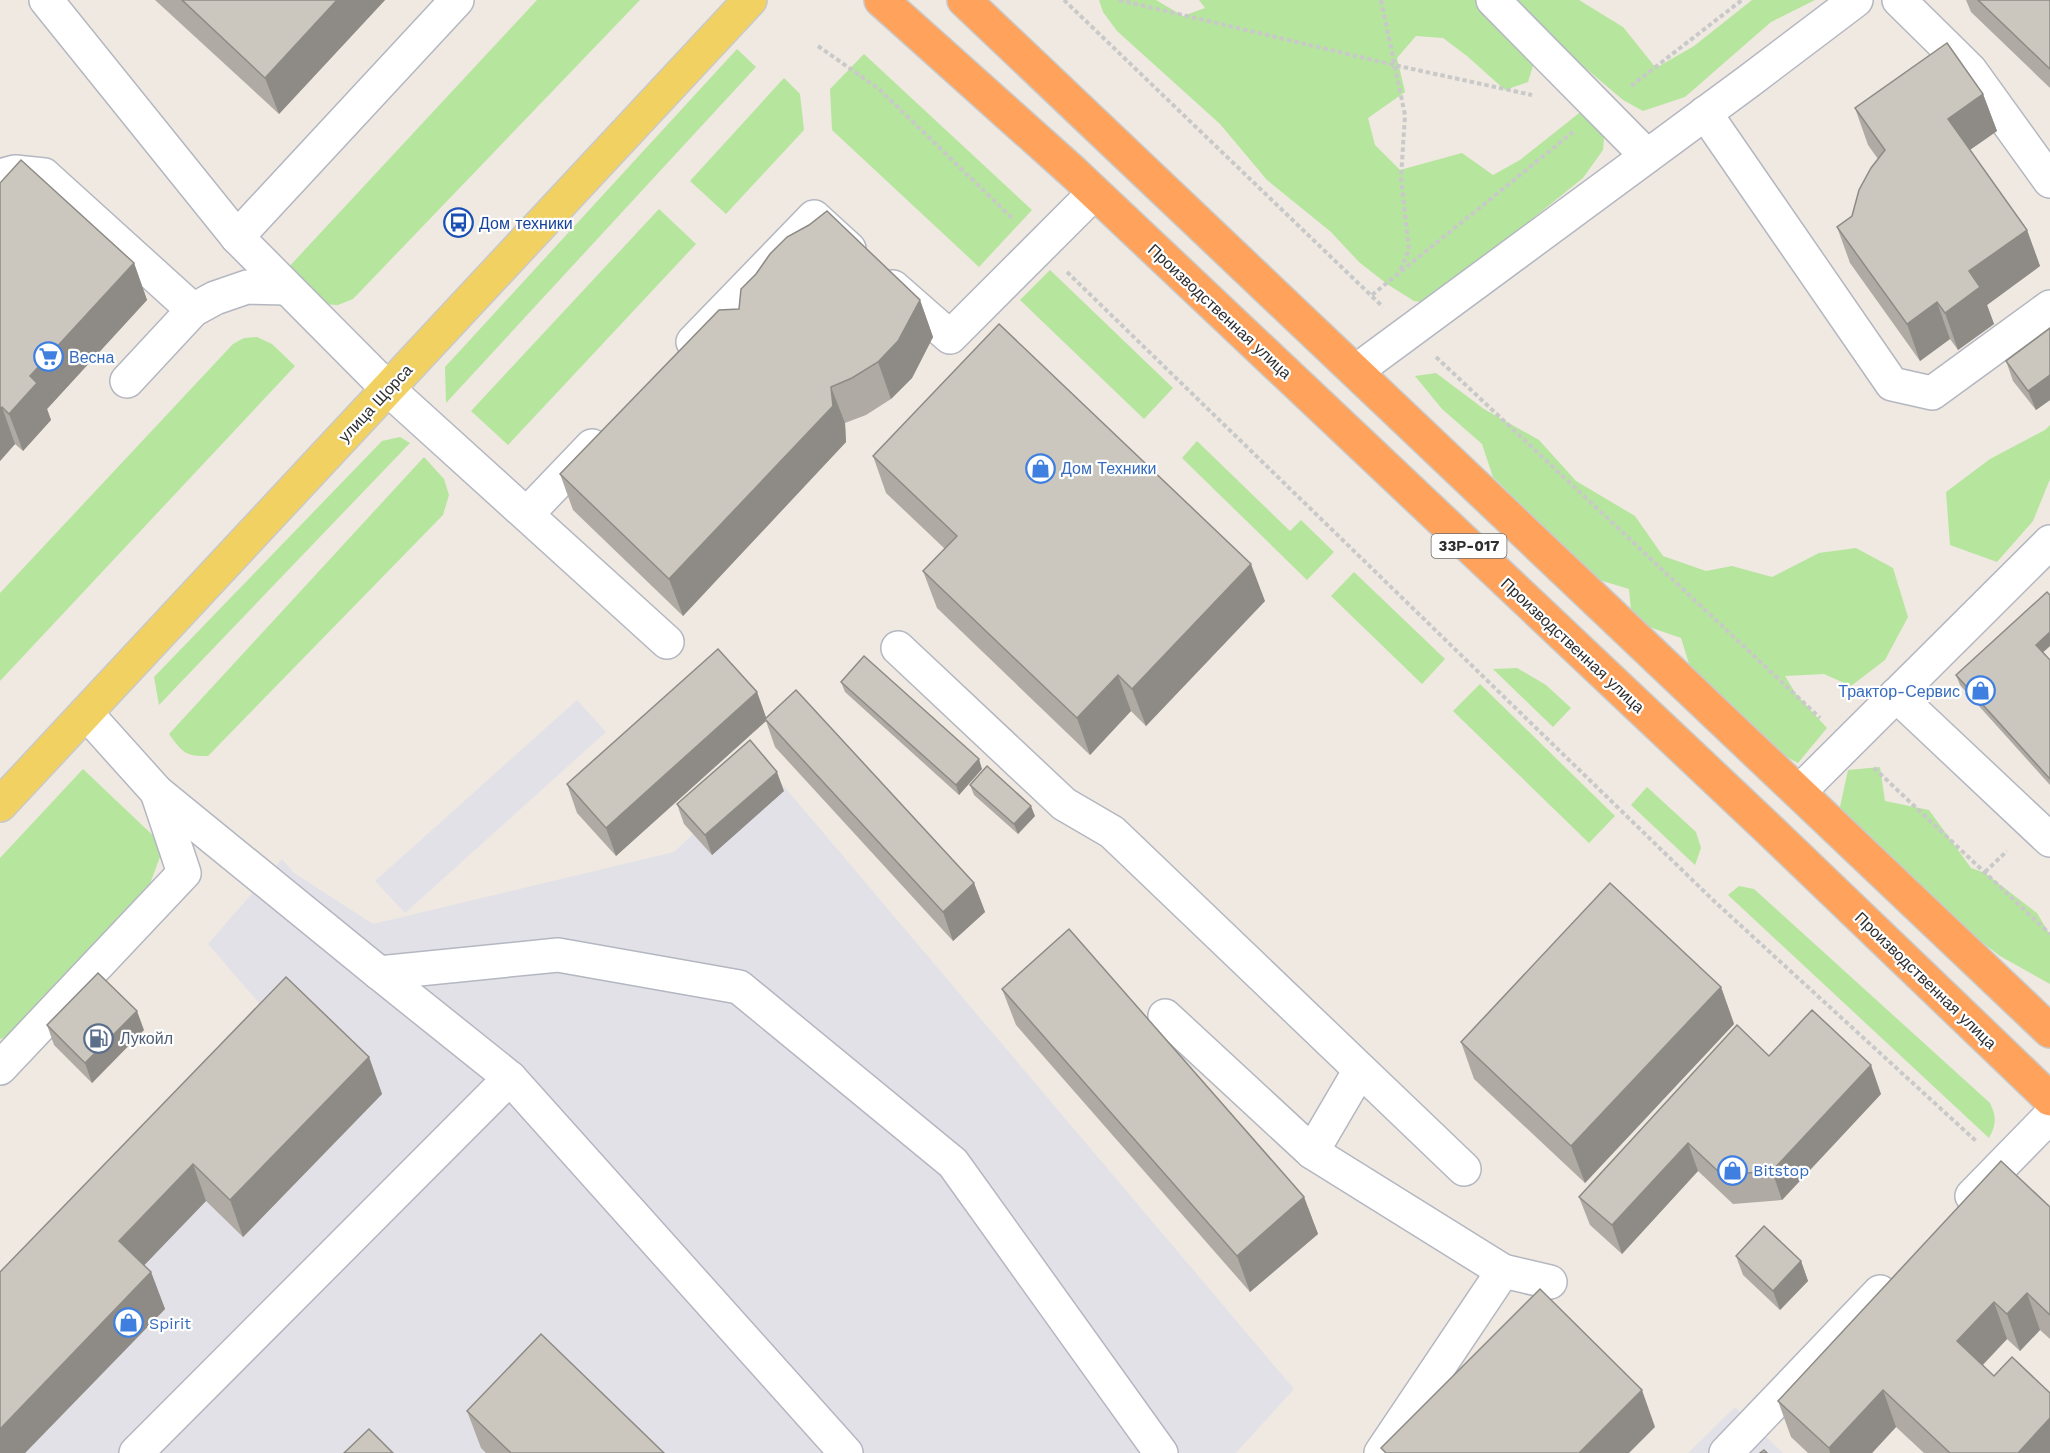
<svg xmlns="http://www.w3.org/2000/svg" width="2050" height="1453" font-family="'Work Sans',sans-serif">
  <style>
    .industrial { fill: #e3e1e8 }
    .green { fill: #b6e59e }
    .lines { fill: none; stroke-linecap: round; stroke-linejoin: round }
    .minor-casing { stroke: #b4b7c1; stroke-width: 36 }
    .major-casing { stroke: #c9c9c9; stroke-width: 36 }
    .highway-casing { stroke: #c9c9c9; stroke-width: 36 }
    .path { stroke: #c9c9c9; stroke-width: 4; stroke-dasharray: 4.5 3; stroke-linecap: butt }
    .minor { stroke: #fff; stroke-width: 33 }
    .major { stroke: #f2d163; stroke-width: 33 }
    .highway { stroke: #ffa35c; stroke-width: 33 }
    .wall { fill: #afaba4 }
    .shaded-wall { fill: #8e8b86 }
    .building { fill: #cbc7bf; stroke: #8e8b86; stroke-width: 1.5 }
    .labels { text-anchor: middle; stroke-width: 4.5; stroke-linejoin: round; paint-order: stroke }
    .shield { fill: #fff; stroke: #6d6d6d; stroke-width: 1.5 }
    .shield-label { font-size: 15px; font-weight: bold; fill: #2e2e2e }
    .transit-label { font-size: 16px; fill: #164399; stroke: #fff; text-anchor: start }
    .street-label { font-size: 16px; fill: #2e2e2e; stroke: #fff }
    .shop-label { font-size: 16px; fill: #366cbe; stroke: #fff; text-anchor: start }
    .service-label { font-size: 16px; fill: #4e5e75; stroke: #fff; text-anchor: start }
  </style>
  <rect width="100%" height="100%" fill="#efe9e1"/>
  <g class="industrial">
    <path d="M577 700 606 732 405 913 375 881Z"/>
    <path d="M766 765 1294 1389 1236 1453H0L272 1018 208 944 282 859 294 873 373 924 674 852Z"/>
    <path d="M1735 1407 1783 1453H1688Z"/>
  </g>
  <g class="green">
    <path d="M537 0H640L353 299 338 305 319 304 286 270Z"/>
    <path d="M1099 0H1156L1183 16 1205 8 1199 0H1484L1536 56 1528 82 1505 90 1467 56 1443 38 1416 36 1397 58 1405 92 1368 118 1375 145 1400 170 1462 153 1493 175 1520 160 1583 110 1605 123 1603 150 1583 178 1428 303 1414 301 1387 284 1359 262 1331 232 1267 180 1220 124 1117 31 1103 12Z"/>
    <path d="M1508 0H1579L1623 27 1656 68 1694 46 1752 0H1815L1771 22 1685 97 1643 111 1623 100 1570 55 1543 26Z"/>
    <path d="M737 49 756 67 446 403 445 367Z"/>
    <path d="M864 54 1032 210 979 267 832 130 830 89Z"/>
    <path d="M784 78 800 94 804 130 726 214 690 181Z"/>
    <path d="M659 209 696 244 508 445 471 411Z"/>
    <path d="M1050 270 1173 388 1144 419 1020 300Z"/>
    <path d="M257 337 272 344 295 366 0 681V593L233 344 244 338Z"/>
    <path d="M1436 373 1484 409 1539 440 1576 481 1635 516 1663 556 1706 571 1732 566 1772 577 1819 553 1856 548 1893 568 1908 617 1885 660 1851 686 1824 674 1785 676 1796 694 1827 728 1798 763 1762 744 1694 680 1681 638 1632 621 1629 589 1586 576 1560 543 1493 477 1482 444 1442 409 1415 376Z"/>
    <path d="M2050 425V479L2033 521 1997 562 1950 545 1946 492 1990 459 2045 430Z"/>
    <path d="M400 437 410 443 159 705 154 677 382 441Z"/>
    <path d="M1197 441 1290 531 1301 520 1334 552 1307 580 1182 458Z"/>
    <path d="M424 457 444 479 449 495 443 515 208 756C186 757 182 752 169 734Z"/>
    <path d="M1354 572 1445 659 1422 684 1331 596Z"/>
    <path d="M1517 668 1546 685 1571 708 1553 727 1493 669Z"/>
    <path d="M1480 684 1615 816 1589 843 1453 711Z"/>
    <path d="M1880 767 1885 801 1929 810 1971 868 1985 873 2037 913 2050 935V984L2000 956 1958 924 1867 847 1840 807 1848 770Z"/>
    <path d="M83 769 164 846 141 908 18 1034 0 1039V858Z"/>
    <path d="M1647 787 1696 832 1701 848 1695 865 1631 805Z"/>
    <path d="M1739 886 1754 889 1990 1103C1997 1117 1996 1125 1989 1138L1728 895Z"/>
  </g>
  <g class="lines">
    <defs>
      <g id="minor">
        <path d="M46 0 237 237 388 389 667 642"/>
        <path d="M1493 0 1647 156"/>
        <path d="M1899 0 1970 70 2050 181"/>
        <path d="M1705 113 1892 384 1932 393 2050 307"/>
        <path d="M0 176 15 172 44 175 193 310"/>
        <path d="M237 237 457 0"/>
        <path d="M893 287 950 337 1094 193"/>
        <path d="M693 342 814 217 849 249"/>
        <path d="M1356 371 1749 81 1856 0"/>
        <path d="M127 381 193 310 215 298 247 287 287 288"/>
        <path d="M527 514 592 446"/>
        <path d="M898 648 1064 804 1112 832 1464 1169"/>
        <path d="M1896 695 2050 840"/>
        <path d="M86 713 157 792 379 973 558 955 739 987 953 1163 1161 1453"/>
        <path d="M1799 792 2050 542"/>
        <path d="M1165 1016 1312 1152"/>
        <path d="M0 1068 184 873 157 792"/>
        <path d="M1360 1070 1312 1152 1503 1271 1381 1453"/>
        <path d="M510 1078 846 1453"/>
        <path d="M1972 1196 2050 1116"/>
        <path d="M1503 1271 1550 1282"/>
        <path d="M136 1453 510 1078 379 973"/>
        <path d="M1726 1453 1880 1292"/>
      </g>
      <path id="major" d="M0 805 750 0"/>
      <g id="highway">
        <path d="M881 0 1073 172 1775 835 2050 1099"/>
        <path d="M964 0 2050 1031"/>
      </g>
    </defs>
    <use href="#minor" class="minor-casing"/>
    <use href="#major" class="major-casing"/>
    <use href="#highway" class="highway-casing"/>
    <g class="path">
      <path d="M1064 0 1383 307"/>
      <path d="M1119 0 1394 65 1532 95"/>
      <path d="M1381 0 1405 115 1401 178 1409 250 1400 271"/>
      <path d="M818 46 879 89 1014 220"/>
      <path d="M1631 86 1742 0"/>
      <path d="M1067 272 1714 901 1976 1141"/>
      <path d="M1372 295 1573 132"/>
      <path d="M1436 357 1820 718"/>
      <path d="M1874 768 2050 934"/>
      <path d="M1985 872 2007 851"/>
    </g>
    <use href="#minor" class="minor"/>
    <use href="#major" class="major"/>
    <use href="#highway" class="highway"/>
  </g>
  <g class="wall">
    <path d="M155 0H385L279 114Z"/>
    <path d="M1966 0H2050V88L1971 12Z"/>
    <path d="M1983 94 1997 131 1970 150 2027 230 2040 266 1987 305 1994 324 1958 350 1950 339 1920 361 1850 263 1837 227 1852 216 1878 159 1868 145 1855 108Z"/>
    <path d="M0 183 134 263 147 300 47 409 51 420 23 451 15 444 0 461Z"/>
    <path d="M920 300 933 337 912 378 891 399 866 415 845 423 846 442 683 616 573 510 560 474 739 309Z"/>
    <path d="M2050 328V400L2036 410 2013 381 2006 361Z"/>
    <path d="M873 456 1265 601 1146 726 1131 711 1090 755 937 608 923 571 945 549 886 493Z"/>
    <path d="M2050 595V646L2043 652 2050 660V785L1960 685 1956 675Z"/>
    <path d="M841 682 982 769 959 795 845 692Z"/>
    <path d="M757 692 766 718 974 883 985 912 953 941 775 747 766 721 616 856 577 813 567 784Z"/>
    <path d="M970 785 1035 816 1018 834 974 795Z"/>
    <path d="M784 791 712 855 684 824 677 804Z"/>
    <path d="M286 977 369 1057 382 1094 243 1237 206 1201 144 1265 151 1272 165 1309 25 1453H0Z"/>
    <path d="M1721 987 1734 1024 1585 1183 1474 1079 1461 1042Z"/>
    <path d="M1002 989 1304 1197 1318 1234 1250 1292 1016 1025Z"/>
    <path d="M47 1025 144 1030 92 1083 54 1045Z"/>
    <path d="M1769 1056 1881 1094 1782 1200 1733 1204 1698 1171 1622 1254 1590 1225 1579 1197Z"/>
    <path d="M2050 1207V1339L2040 1330 2020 1351 2007 1339 1983 1365 2050 1453H1924L1896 1427 1872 1453H1808L1791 1437 1778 1401Z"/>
    <path d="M1736 1256 1801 1261 1808 1281 1780 1310 1743 1275Z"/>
    <path d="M467 1411 664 1453H486L481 1448Z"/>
  </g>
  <g class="shaded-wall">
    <path d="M337 0H385L279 114 265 78Z"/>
    <path d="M1983 94 1997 131 1961 156 1948 119Z"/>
    <path d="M2027 230 2040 266 1987 305 1994 324 1958 350 1945 313 1969 271Z"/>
    <path d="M134 263 147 300 47 409 51 420 23 451 9 414 30 376Z"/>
    <path d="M920 300 933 337 912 378 891 399 878 362Z"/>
    <path d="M1937 302 1950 339 1920 361 1907 324Z"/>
    <path d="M2050 375V400L2036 410 2028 391Z"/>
    <path d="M831 387 845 423 846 442 683 616 669 579Z"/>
    <path d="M2 407 15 444 0 461V409Z"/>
    <path d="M1251 564 1265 601 1146 726 1132 689Z"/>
    <path d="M2050 632V646L2040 655 2036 645Z"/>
    <path d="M1118 675 1131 711 1090 755 1077 718Z"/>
    <path d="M757 692 767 720 765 719 766 721 616 856 606 828Z"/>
    <path d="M979 759 982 769 959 795 956 785Z"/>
    <path d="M777 772 784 791 712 855 705 835Z"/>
    <path d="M1031 806 1035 816 1018 834 1014 824Z"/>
    <path d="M974 883 985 912 953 941 943 912Z"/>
    <path d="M1721 987 1734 1024 1585 1183 1571 1146Z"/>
    <path d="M137 1011 144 1030 92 1083 85 1063Z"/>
    <path d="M369 1057 382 1094 243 1237 230 1200Z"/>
    <path d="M1871 1065 1881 1094 1782 1200 1772 1171Z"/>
    <path d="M1688 1143 1698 1171 1622 1254 1612 1225Z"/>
    <path d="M193 1164 206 1201 132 1278 119 1241Z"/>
    <path d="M1304 1197 1318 1234 1250 1292 1237 1256Z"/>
    <path d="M1801 1261 1808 1281 1780 1310 1773 1291Z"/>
    <path d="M151 1272 165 1309 25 1453H0V1429Z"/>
    <path d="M2027 1293 2040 1330 2020 1351 2007 1314Z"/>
    <path d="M1994 1302 2007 1339 1970 1378 1957 1341Z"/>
    <path d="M1642 1390 1655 1427 1629 1453H1579Z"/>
    <path d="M1883 1390 1896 1427 1872 1453H1830L1829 1448Z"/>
    <path d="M2050 1418V1453H2018Z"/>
  </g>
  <g class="building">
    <path d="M182 0H337L265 78Z"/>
    <path d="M1978 0H2050V69Z"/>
    <path d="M1947 43 1983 94 1948 119 2027 230 1969 271 1980 287 1945 313 1937 302 1907 324 1837 227 1852 216 1859 190 1871 168 1885 150 1855 108Z"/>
    <path d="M21 160 134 263 30 376 37 383 9 414 2 407 0 409V183Z"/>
    <path d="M827 211 920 300 898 341 878 362 852 378 831 387 833 406 669 579 560 474 719 310 739 309 741 289 756 274 770 254 787 237 809 225Z"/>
    <path d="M999 324 1251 564 1132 689 1118 675 1077 718 923 571 957 536 873 456Z"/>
    <path d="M2050 328V375L2028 391 2006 361Z"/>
    <path d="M2047 592 2050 595V632L2036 645 2050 660V779L1956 675Z"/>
    <path d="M718 649 757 692 606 828 567 784Z"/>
    <path d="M864 656 979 759 956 785 841 682Z"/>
    <path d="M796 690 974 883 943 912 765 719Z"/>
    <path d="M750 740 777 772 705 835 677 804Z"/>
    <path d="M987 766 1031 806 1014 824 970 785Z"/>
    <path d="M1610 883 1721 987 1571 1146 1461 1042Z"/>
    <path d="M1069 929 1304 1197 1237 1256 1002 989Z"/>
    <path d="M98 973 137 1011 85 1063 47 1025Z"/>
    <path d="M286 977 369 1057 230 1200 193 1164 119 1241 151 1272 0 1429V1272Z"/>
    <path d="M1812 1010 1871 1065 1772 1171 1722 1175 1688 1143 1612 1225 1579 1197 1737 1025 1769 1056Z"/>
    <path d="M2001 1161 2050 1207V1315L2027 1293 2007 1314 1994 1302 1957 1341 1994 1376 2012 1357 2050 1393V1418L2018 1453H1950L1883 1390 1829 1448 1778 1401Z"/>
    <path d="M1764 1226 1801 1261 1773 1291 1736 1256Z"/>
    <path d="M1540 1289 1642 1390 1579 1453H1386L1381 1448Z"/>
    <path d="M541 1334 664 1453H511L467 1411Z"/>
    <path d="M369 1429 393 1453H344Z"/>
    <path d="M1764 1450 1767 1453H1760Z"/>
  </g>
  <defs>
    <symbol id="bus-ring" viewBox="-11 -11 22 22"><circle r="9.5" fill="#fff" stroke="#1a4fb4" stroke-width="1.5"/><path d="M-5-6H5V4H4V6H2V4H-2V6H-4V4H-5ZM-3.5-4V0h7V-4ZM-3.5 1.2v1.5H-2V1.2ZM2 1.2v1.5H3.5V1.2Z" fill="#1a4fb4"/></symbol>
    <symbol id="supermarket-ring" viewBox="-11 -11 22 22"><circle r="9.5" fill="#fff" stroke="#3f7fe0" stroke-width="1.5"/><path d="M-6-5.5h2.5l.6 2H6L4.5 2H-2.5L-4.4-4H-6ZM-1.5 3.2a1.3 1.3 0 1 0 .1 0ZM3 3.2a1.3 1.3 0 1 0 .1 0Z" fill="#3f7fe0"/></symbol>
    <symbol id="shop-ring" viewBox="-11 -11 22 22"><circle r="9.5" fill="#fff" stroke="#3f7fe0" stroke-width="1.5"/><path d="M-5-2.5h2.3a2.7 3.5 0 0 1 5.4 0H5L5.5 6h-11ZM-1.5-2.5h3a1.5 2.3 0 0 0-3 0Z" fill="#3f7fe0"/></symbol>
    <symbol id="fuel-ring" viewBox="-11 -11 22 22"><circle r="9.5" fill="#fff" stroke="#5c6f8a" stroke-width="1.5"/><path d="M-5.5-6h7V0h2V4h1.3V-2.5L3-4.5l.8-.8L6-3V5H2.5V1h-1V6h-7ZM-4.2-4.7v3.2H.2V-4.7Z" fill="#5c6f8a"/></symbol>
  </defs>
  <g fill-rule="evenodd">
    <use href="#bus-ring" x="442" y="206" width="33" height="33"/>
    <use href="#supermarket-ring" x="32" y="340" width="33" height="33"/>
    <use href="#shop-ring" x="1024" y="452" width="33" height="33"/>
    <use href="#shop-ring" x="1964" y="674" width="33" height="33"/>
    <use href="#fuel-ring" x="82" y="1022" width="33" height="33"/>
    <use href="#shop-ring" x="1716" y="1154" width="33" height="33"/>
    <use href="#shop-ring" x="112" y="1306" width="33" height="33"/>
  </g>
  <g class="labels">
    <rect class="shield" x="1431.5" y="534" width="75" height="24" rx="4.5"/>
    <g class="shield-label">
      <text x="1469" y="551">33Р-017</text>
    </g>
    <g class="transit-label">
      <text x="479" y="229">Дом техники</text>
    </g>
    <g class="street-label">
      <text transform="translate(1220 311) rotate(43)" y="6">Производственная улица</text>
      <text transform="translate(375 403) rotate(-47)" y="6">улица Щорса</text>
      <text transform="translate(1573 645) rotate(43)" y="6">Производственная улица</text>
      <text transform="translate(1926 980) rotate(44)" y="6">Производственная улица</text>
    </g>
    <g class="shop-label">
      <text x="69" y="363">Весна</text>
      <text x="1061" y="474">Дом Техники</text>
      <text x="1960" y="697" text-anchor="end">Трактор-Сервис</text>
      <text x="1753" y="1176">Bitstop</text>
      <text x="149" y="1329">Spirit</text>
    </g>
    <g class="service-label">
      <text x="120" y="1044">Лукойл</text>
    </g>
  </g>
</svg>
